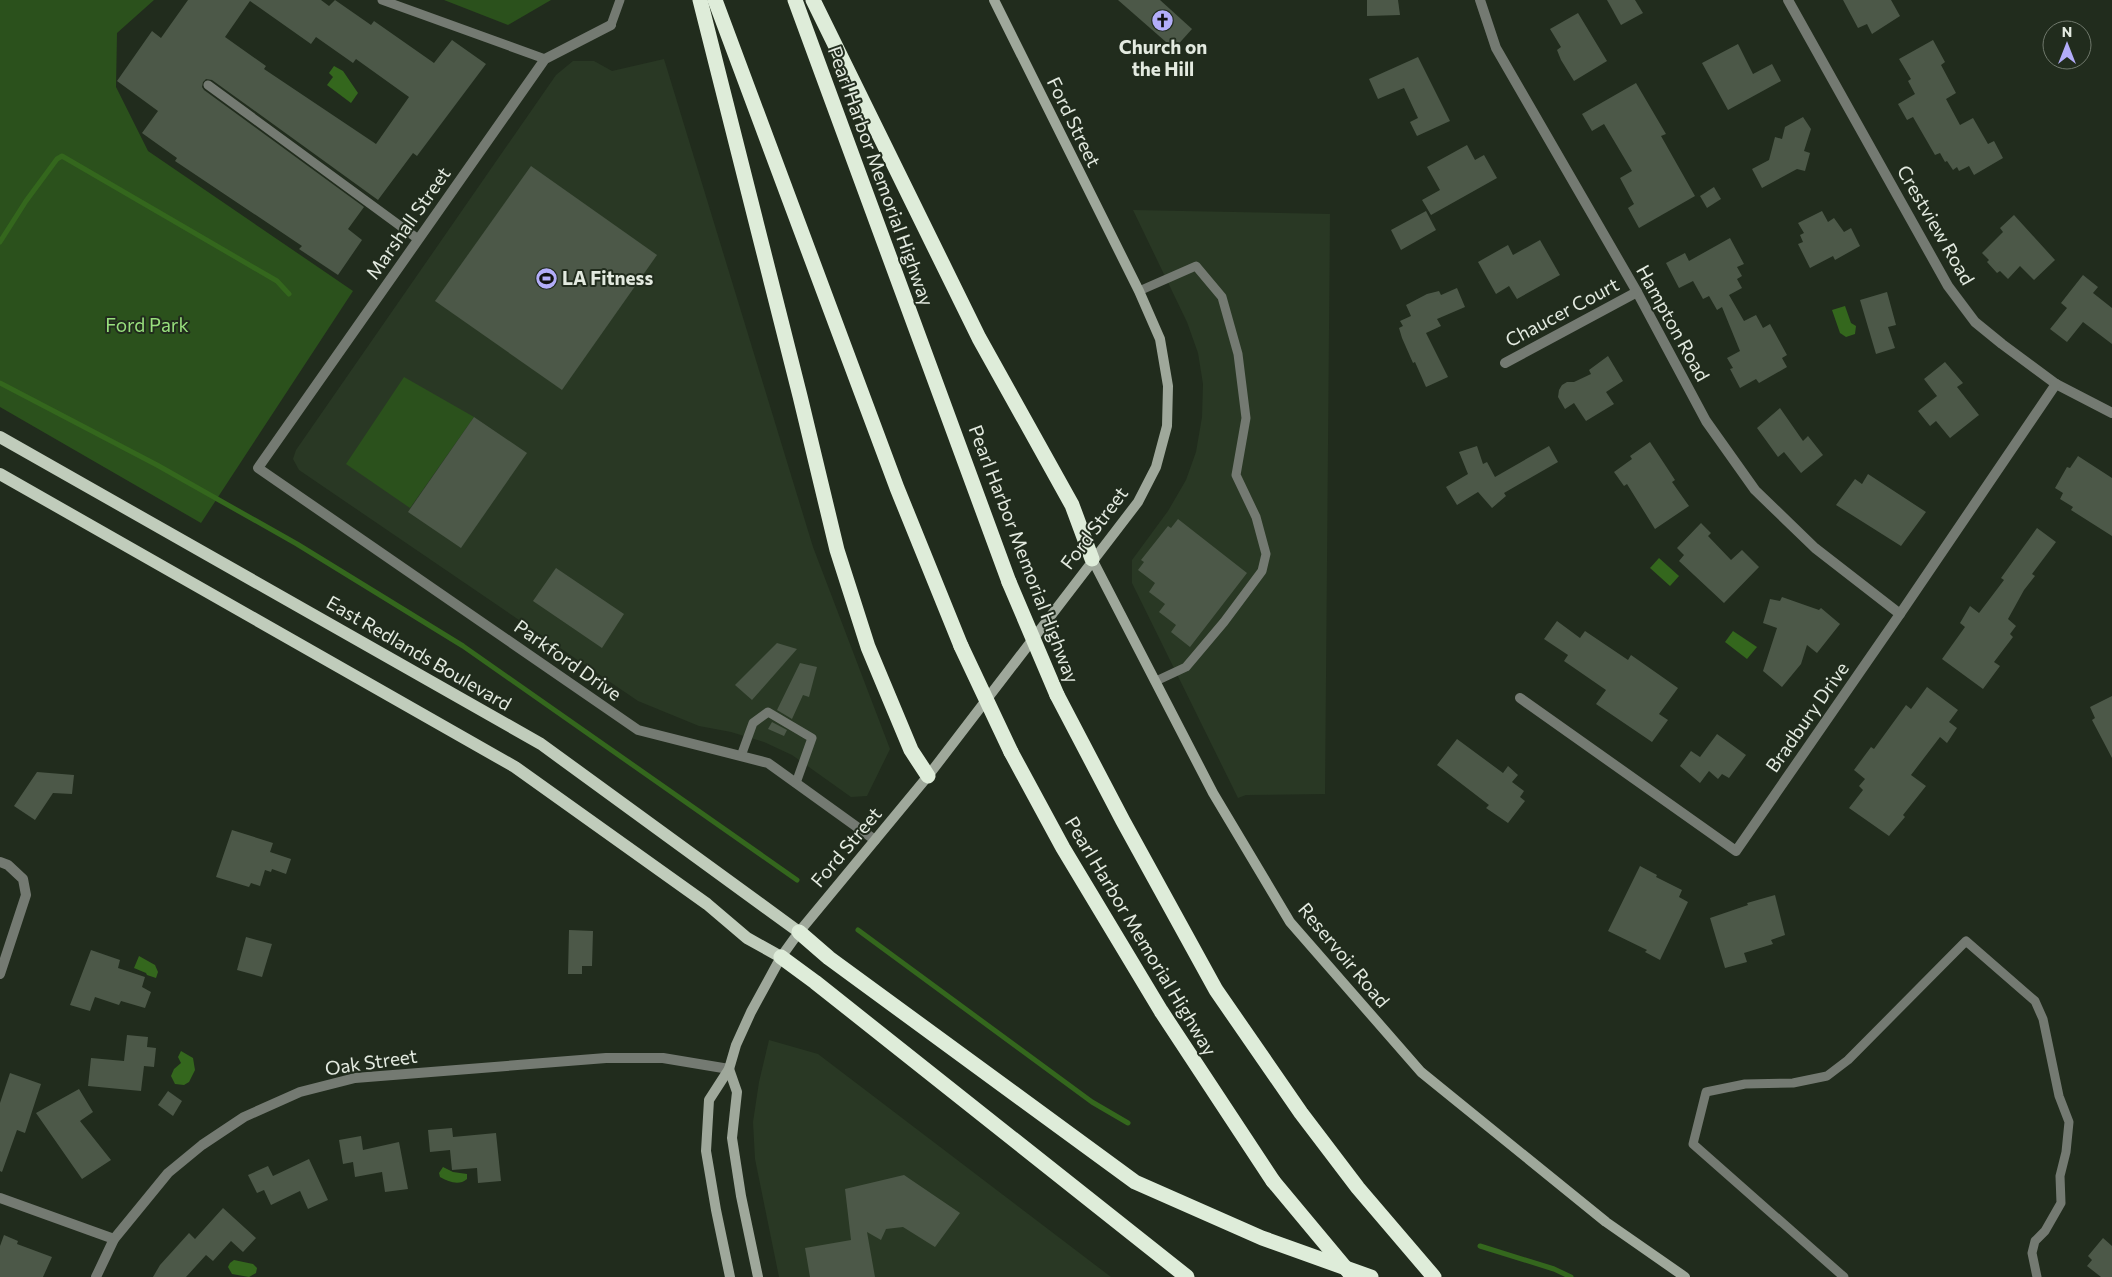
<svg xmlns="http://www.w3.org/2000/svg" width="2112" height="1277" font-family="Commissioner,sans-serif">
  <style>
    .built { fill: #293824 }
    .green { fill: #2b511c }
    .water { fill: #34671d }
    .lines { fill: none; stroke-linecap: round; stroke-linejoin: round }
    .stream { stroke: #34671d; stroke-width: 5 }
    .building { fill: #4c5848; fill-rule: evenodd }
    .lane { stroke: #747a72; stroke-width: 9 }
    .street { stroke: #747a72; stroke-width: 10 }
    .secondary { stroke: #9fa89b; stroke-width: 10 }
    .primary { stroke: #c0ccbb; stroke-width: 12 }
    .highway { stroke: #deecd9; stroke-width: 15 }
    .highway-bridge { stroke: #deecd9; stroke-width: 15 }
    .labels { text-anchor: middle; stroke-width: 4; stroke-linejoin: round; paint-order: stroke }
    .poi-label { font-size: 19px; font-weight: bold; fill: #e3eae0; stroke: #212c1d }
    .street-label { font-size: 19px; fill: #e3eae0; stroke: #212c1d }
    .park-label { font-size: 19px; fill: #98df7d; stroke: #212c1d }
  </style>
  <rect width="100%" height="100%" fill="#212c1d"/>
  <g class="built">
    <path d="M664 59 813 547 890 749 867 796 851 797 792 755 764 742 731 732 699 726 638 701 299 470 293 459 296 450 556 75 573 61H594L612 71Z"/>
    <path d="M1133 210 1330 214 1325 794 1246 795 1238 798 1132 583V560L1168 511 1186 480 1196 452 1202 417 1203 384 1198 353 1187 322Z"/>
    <path d="M769 1040 818 1054 1111 1277H779L755 1159 753 1122 759 1082Z"/>
  </g>
  <g class="green">
    <path d="M0 0H154L117 33 116 87 148 151 353 291 201 523 0 407Z"/>
    <path d="M444 0H551L508 25Z"/>
    <path d="M404 377 474 417 410 508 346 464Z"/>
  </g>
  <g class="water">
    <path d="M334 66 343 71 358 93 351 103 327 85 333 77 329 73Z"/>
    <path d="M1845 306 1851 323 1856 326 1855 334 1846 337 1840 333 1832 310Z"/>
    <path d="M1659 558 1679 576 1670 586 1650 568Z"/>
    <path d="M1733 631 1757 647 1747 659 1725 642Z"/>
    <path d="M139 956 155 965 158 972 156 978 147 975 146 973 134 968Z"/>
    <path d="M181 1051 193 1058 195 1070 189 1082 184 1085 175 1084 171 1076 174 1069 181 1063 178 1057Z"/>
    <path d="M443 1167 453 1172 467 1174V1179C459 1186 449 1182 440 1177L439 1173Z"/>
    <path d="M234 1260 253 1264 257 1268 256 1273 249 1277 232 1274 228 1267 230 1263Z"/>
  </g>
  <g class="lines">
    <g class="stream">
      <path d="M0 242 26 201 57 159 62 156 277 281 289 294"/>
      <path d="M0 383 157 465 297 544 463 646 797 880"/>
      <path d="M858 930 1092 1102 1128 1123"/>
      <path d="M1480 1246 1554 1269 1571 1277"/>
    </g>
  </g>
  <g class="building">
    <path d="M188 0H321L329 6 335 0 371 25 374 21 434 63 452 40 486 64 417 156 413 153 378 200 212 80 206 79 203 82 202 87 204 90 364 207 348 229 362 240 338 275 299 249 302 246 175 161 177 158 142 133 158 111 117 81 152 31 161 38ZM250 1 311 44 316 37 353 63 356 59 409 97 376 144 264 69 266 66 225 37Z"/>
    <path d="M1118 0H1160L1192 29 1174 49Z"/>
    <path d="M1367 0H1398L1400 15 1367 16Z"/>
    <path d="M1607 0H1635L1643 13 1621 25Z"/>
    <path d="M1843 0H1891L1900 16 1872 34 1867 24 1858 28Z"/>
    <path d="M1578 13 1607 61 1574 81 1561 60 1557 50 1561 47 1550 29Z"/>
    <path d="M1933 40 1945 62 1941 65 1956 93 1946 99 1960 125 1973 118 1988 144 1994 141 2003 158 1974 175 1969 166 1959 171 1957 167 1953 170 1947 161 1945 162 1940 153 1935 155 1913 117 1907 120 1898 104 1915 94 1908 81 1911 79 1899 59Z"/>
    <path d="M1738 44 1753 74 1772 64 1781 81 1728 110 1702 63Z"/>
    <path d="M1418 57 1450 121 1417 136 1410 122 1418 118 1404 88 1378 99 1369 79Z"/>
    <path d="M1636 83 1666 134 1661 136 1695 196 1639 228 1628 208 1634 204 1620 178 1632 171 1604 124 1592 131 1582 114Z"/>
    <path d="M1803 117 1811 129 1804 151 1810 153 1805 171 1797 169 1762 188 1752 169 1769 160 1775 137 1782 139 1785 127Z"/>
    <path d="M1467 145 1475 160 1484 155 1497 178 1431 215 1422 200 1440 190 1427 167Z"/>
    <path d="M531 166 657 255 562 390 435 301Z"/>
    <path d="M1714 187 1721 199 1707 208 1700 196Z"/>
    <path d="M1426 211 1436 230 1401 250 1391 230Z"/>
    <path d="M1822 211 1828 222 1834 218 1844 232 1851 228 1860 246 1835 260 1833 256 1810 268 1798 244 1803 242 1800 235 1804 233 1798 223Z"/>
    <path d="M2014 215 2055 260 2034 280 2020 266 2008 279 2000 271 1997 273 1987 262 1989 260 1982 253 2003 232 2000 228Z"/>
    <path d="M1730 238 1744 264 1737 267 1742 276 1737 279 1742 288 1729 295 1744 321 1756 315 1763 328 1770 324 1787 355 1782 358 1787 367 1759 383 1756 379 1740 388 1730 369 1733 368 1727 358 1740 351 1722 307 1717 310 1709 296 1703 299 1693 281 1679 288 1666 263 1685 253 1689 261Z"/>
    <path d="M1540 240 1560 275 1517 299 1509 286 1496 294 1478 262 1508 245 1513 255Z"/>
    <path d="M2083 275 2098 287 2093 293 2112 308V344L2083 322 2067 342 2050 329 2067 308 2061 303Z"/>
    <path d="M1457 288 1465 307 1437 319 1441 326 1426 333 1448 377 1426 387 1415 362 1413 363 1402 338 1399 328 1403 326 1400 321 1411 316 1406 305 1427 294 1439 291 1441 295Z"/>
    <path d="M1887 292 1896 325 1888 327 1895 348 1876 354 1860 300Z"/>
    <path d="M1608 356 1623 381 1606 392 1614 404 1586 421 1574 403 1565 409 1558 397 1559 390 1562 385 1567 382H1574L1591 374 1589 370Z"/>
    <path d="M1945 362 1963 383 1957 387 1979 415 1950 438 1936 421 1930 426 1918 411 1937 396 1924 379Z"/>
    <path d="M1780 408 1803 441 1808 436 1823 455 1801 473 1784 452 1778 457 1757 428Z"/>
    <path d="M474 417 527 453 461 548 408 512Z"/>
    <path d="M1650 442 1675 480 1672 482 1689 506 1655 529 1627 484 1624 486 1614 472 1632 459 1630 456Z"/>
    <path d="M1477 446 1483 464 1487 462 1495 477 1549 446 1558 462 1504 493 1506 496 1492 508 1478 492 1457 505 1446 487 1468 474 1459 452Z"/>
    <path d="M2078 456 2112 478V536L2071 510 2073 507 2060 499 2063 493 2055 488 2067 467 2070 468Z"/>
    <path d="M1868 474 1926 512 1901 546 1836 505 1855 479 1862 484Z"/>
    <path d="M1178 519 1247 573 1190 647 1171 632 1176 625 1159 612 1165 604 1149 592 1155 583 1138 570 1144 562 1141 560 1168 526 1171 528Z"/>
    <path d="M1701 523 1711 533 1708 536 1731 560 1742 550 1759 567 1724 603 1679 561 1684 555 1677 548Z"/>
    <path d="M2037 528 2056 542 2032 574 2035 576 2024 590 2008 619 2016 626 2010 634 2013 637 1994 662 2000 666 1983 689 1942 659 1965 627 1960 623 1970 606 1979 613 2004 580 2001 578Z"/>
    <path d="M556 568 624 614 602 648 533 601Z"/>
    <path d="M1782 597 1819 610 1821 608 1840 624 1817 653 1807 645 1801 664 1782 687 1763 671 1777 628 1763 623 1770 599 1780 601Z"/>
    <path d="M1557 621 1580 638 1585 631 1628 660 1631 655 1678 688 1659 714 1668 720 1652 742 1596 704 1606 690 1564 661 1568 655 1544 639Z"/>
    <path d="M777 643 797 649 752 700 735 685Z"/>
    <path d="M800 663 817 667 809 697 803 695 792 719 777 710Z"/>
    <path d="M1927 687 1958 710 1949 722 1957 728 1947 743 1940 737 1911 775 1926 786 1903 815 1905 817 1889 836 1849 808 1863 790 1859 786 1865 779 1854 770 1871 747 1874 749 1906 705 1911 709Z"/>
    <path d="M2112 696V758L2092 720 2095 718 2090 707Z"/>
    <path d="M772 722 787 730 784 736 768 729Z"/>
    <path d="M1717 734 1746 755 1729 778 1722 774 1718 779 1709 771 1700 783 1680 766 1691 751 1700 757Z"/>
    <path d="M1457 739 1503 773 1508 766 1518 775 1512 782 1524 791 1520 797 1525 801 1508 823 1486 808 1489 805 1437 765Z"/>
    <path d="M37 772 74 775 72 794 53 793 35 820 14 806Z"/>
    <path d="M232 830 273 843 270 852 291 859 286 874 272 869 271 872 265 870 260 886 251 883 249 887 216 877Z"/>
    <path d="M1640 866 1657 875 1656 877 1682 890 1679 897 1688 902 1660 960 1645 952 1647 950 1608 931Z"/>
    <path d="M1775 895 1785 935 1771 940 1773 944 1744 953 1747 962 1725 968 1710 918 1748 905 1747 903Z"/>
    <path d="M569 930 593 931 592 966H582V974H568Z"/>
    <path d="M246 937 272 944 262 977 237 970Z"/>
    <path d="M91 950 120 960 118 968 145 977 142 987 151 992 145 1008 121 1001 119 1005 95 997 90 1011 70 1005Z"/>
    <path d="M127 1035 148 1037 147 1047 156 1048 154 1067 144 1066 141 1091 88 1086 91 1058 124 1061Z"/>
    <path d="M10 1073 41 1084 25 1133 17 1130 2 1172 0 1171V1103Z"/>
    <path d="M79 1089 93 1112 80 1121 111 1160 82 1179 36 1113Z"/>
    <path d="M168 1091 182 1101 173 1116 158 1105Z"/>
    <path d="M452 1128 453 1137 496 1133 501 1181 478 1183 477 1168 452 1170 450 1150 430 1152 428 1130Z"/>
    <path d="M361 1136 363 1150 399 1142 408 1189 385 1192 382 1172 355 1177 353 1162 343 1164 339 1140Z"/>
    <path d="M309 1159 328 1200 308 1209 300 1191 271 1205 264 1190 257 1193 248 1175 268 1166 273 1176Z"/>
    <path d="M904 1175 960 1213 935 1247 903 1227 886 1229 881 1240 867 1232 875 1277H810L805 1248 851 1240 845 1189Z"/>
    <path d="M223 1208 256 1238 243 1252 231 1241 213 1261 206 1255 186 1277H153L160 1265 189 1233 195 1239Z"/>
    <path d="M4 1235 18 1241 17 1244 52 1257 43 1277H0V1246Z"/>
    <path d="M2103 1238 2112 1246V1277H2101L2087 1266 2092 1260 2088 1256Z"/>
  </g>
  <g class="lines">
    <g class="lane">
      <path d="M382 0 545 59"/>
      <path d="M611 25 620 0"/>
      <path d="M208 85 418 239"/>
      <path d="M1139 291 1196 266 1222 297 1238 354 1246 418 1236 475 1256 517 1266 554 1262 571 1224 622 1186 667 1156 681"/>
      <path d="M741 756 753 723 768 712 812 738 796 783"/>
      <path d="M1844 1277 1693 1144 1706 1092 1745 1084 1793 1083 1827 1076 1848 1060 1966 941 2035 1001 2043 1019 2059 1096 2069 1122 2066 1152 2060 1176 2061 1203 2045 1231 2035 1241 2032 1253 2037 1277"/>
    </g>
    <g class="street">
      <path d="M1480 0 1496 48 1637 292 1706 421 1755 490 1815 548 1900 614"/>
      <path d="M1788 0 1948 286 1975 322 2002 344 2056 384 2112 413"/>
      <path d="M611 25 545 59 258 468 638 730 768 763 875 840"/>
      <path d="M1505 363 1637 292"/>
      <path d="M1520 698 1736 851 1900 614 2056 384"/>
      <path d="M0 862 8 865 23 879 26 895 0 974"/>
      <path d="M0 1198 114 1239"/>
      <path d="M96 1277 114 1239 168 1173 202 1145 244 1117 300 1092 355 1078 606 1058H663L729 1069"/>
    </g>
    <g class="secondary">
      <path d="M1092 559 1213 793 1290 922 1421 1072 1606 1222 1685 1277"/>
      <path d="M729 1069 737 1092 732 1138 741 1196 758 1277"/>
      <path d="M730 1277 716 1210 706 1151 709 1100 729 1069 736 1045 751 1012 781 957 799 932 928 776 1138 502 1156 467 1167 426 1168 386 1160 339 1139 291 994 0"/>
    </g>
    <g class="primary">
      <path d="M0 437 541 744 799 932"/>
      <path d="M0 474 515 767 707 904 747 938 781 957"/>
    </g>
    <g class="highway">
      <path d="M700 0 800 396 837 550 868 647 911 750 928 776"/>
      <path d="M715 0 897 488 961 646"/>
      <path d="M795 0 1009 582"/>
      <path d="M813 0 979 338 1072 505 1092 559"/>
      <path d="M1057 695 1123 821 1216 990 1301 1113 1358 1188 1434 1277"/>
      <path d="M1011 752 1063 848 1161 1011 1273 1181"/>
      <path d="M799 932 829 958 1135 1182 1262 1238 1371 1277"/>
      <path d="M781 957 815 982 1187 1277"/>
    </g>
    <g class="highway-bridge">
      <path d="M1009 582 1057 695"/>
      <path d="M961 646 1011 752"/>
      <path d="M1273 1181 1353 1277"/>
    </g>
  </g>
  <defs>
    <symbol id="church-disc" viewBox="-11 -11 22 22"><circle r="9.5" fill="#b3adf9" stroke="#212c1d"/><path d="M-1.2-6h2.4v3.5h3.3v2.4h-3.3V6h-2.4V-.1h-3.3v-2.4h3.3Z" fill="#111"/></symbol>
    <symbol id="stadium-disc" viewBox="-11 -11 22 22"><circle r="9.5" fill="#b3adf9" stroke="#212c1d"/><path d="M0-5a6.5 5 0 1 0 0 10a6.5 5 0 1 0 0-10ZM-3.5-1.8h7v3.6h-7Z" fill="#111"/></symbol>
  </defs>
  <g fill-rule="evenodd">
    <use href="#church-disc" x="1150" y="8" width="25" height="25"/>
    <use href="#stadium-disc" x="534" y="266" width="25" height="25"/>
  </g>
  <g class="labels">
    <g class="poi-label">
      <text x="1163" y="54">Church on<tspan x="1163" dy="22">the Hill</tspan></text>
      <text x="562" y="285" text-anchor="start">LA Fitness</text>
    </g>
    <g class="street-label">
      <text transform="translate(1074 122) rotate(64)" y="7">Ford Street</text>
      <text transform="translate(881 176) rotate(70)" y="7">Pearl Harbor Memorial Highway</text>
      <text transform="translate(408 223) rotate(-55)" y="7">Marshall Street</text>
      <text transform="translate(1936 225) rotate(60)" y="7">Crestview Road</text>
      <text transform="translate(1562 312) rotate(-28)" y="7">Chaucer Court</text>
      <text transform="translate(1673 323) rotate(61)" y="7">Hampton Road</text>
      <text transform="translate(1094 528) rotate(-53)" y="7">Ford Street</text>
      <text transform="translate(1024 554) rotate(69)" y="7">Pearl Harbor Memorial Highway</text>
      <text transform="translate(419 653) rotate(30)" y="7">East Redlands Boulevard</text>
      <text transform="translate(568 660) rotate(35)" y="7">Parkford Drive</text>
      <text transform="translate(1807 717) rotate(-55)" y="7">Bradbury Drive</text>
      <text transform="translate(846 847) rotate(-50)" y="7">Ford Street</text>
      <text transform="translate(1141 936) rotate(59)" y="7">Pearl Harbor Memorial Highway</text>
      <text transform="translate(1344 955) rotate(50)" y="7">Reservoir Road</text>
      <text transform="translate(371 1062) rotate(-8)" y="7">Oak Street</text>
    </g>
    <g class="park-label">
      <text x="147" y="332">Ford Park</text>
    </g>
  </g>
  <g transform="translate(2067 45)"><circle r="24" fill="#212c1d" stroke="#6f786b"/>
  <path d="M0-4L9 19L0 12L-9 19Z" fill="#b3adf9"/>
  <text y="-8" font-size="14" font-weight="bold" text-anchor="middle" fill="#e3eae0">N</text>
  </g>
</svg>
